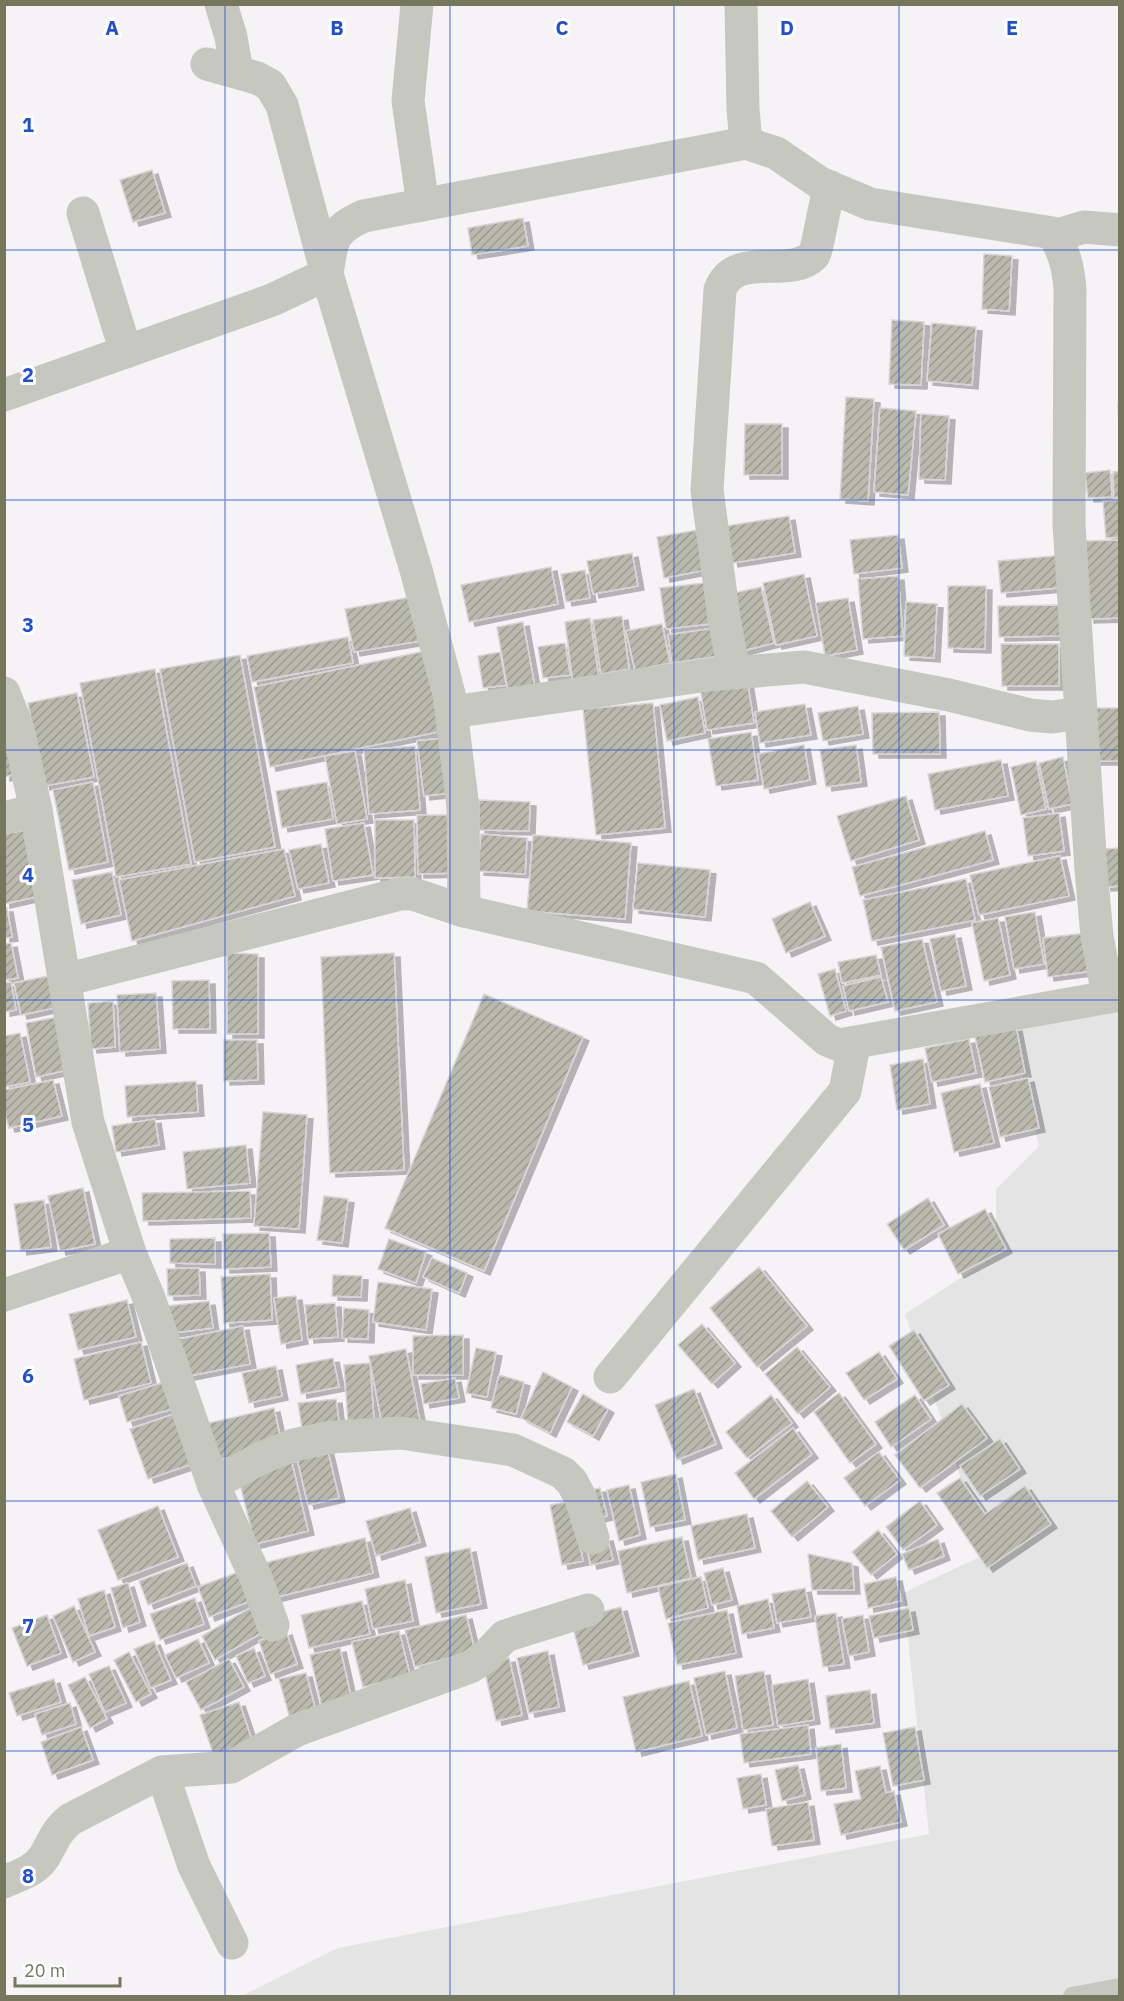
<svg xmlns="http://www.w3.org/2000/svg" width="1124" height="2001" font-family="'IBM Plex Sans',sans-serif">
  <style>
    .built { fill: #e5e4e4 }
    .building { fill: url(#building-hatch); stroke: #d7d5d8; stroke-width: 1.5; filter: url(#shadow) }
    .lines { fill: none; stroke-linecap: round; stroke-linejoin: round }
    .lane { stroke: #c6c7bf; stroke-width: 18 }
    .street { stroke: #c6c7bf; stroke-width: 33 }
    .grid { fill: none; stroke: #1d4ed8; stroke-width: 1.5; stroke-opacity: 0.55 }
    .grid-label { font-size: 20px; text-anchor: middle; font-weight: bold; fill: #1d4ed8; stroke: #fff; stroke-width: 6; stroke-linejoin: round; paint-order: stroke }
  </style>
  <defs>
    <pattern id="building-hatch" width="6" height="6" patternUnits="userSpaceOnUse" patternTransform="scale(1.5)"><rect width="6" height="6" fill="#b9b9ad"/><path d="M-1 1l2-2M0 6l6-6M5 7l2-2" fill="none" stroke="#9b9b90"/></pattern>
    <filter id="shadow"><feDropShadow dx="6" dy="4" stdDeviation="0" flood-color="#0004"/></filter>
  </defs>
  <rect width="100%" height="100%" fill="#f5f3f6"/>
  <path class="built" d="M1119 1006V1996H242L338 1948 929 1834 903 1593 984 1555 950 1444 905 1314 996 1255V1189L1039 1146 1009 1018Z"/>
  <g class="building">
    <path d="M152 170 165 213 133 222 120 180Z"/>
    <path d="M523 218 528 246 472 255 468 228Z"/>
    <path d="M984 254 1012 256 1009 311 982 309Z"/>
    <path d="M892 320 924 322 921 385 889 384Z"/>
    <path d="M932 323 976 327 972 385 927 381Z"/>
    <path d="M846 397 874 399 868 501 840 499Z"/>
    <path d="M1118 404H1120V449Z"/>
    <path d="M880 408 916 411 908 495 874 492Z"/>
    <path d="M921 414 949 416 945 480 919 479Z"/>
    <path d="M745 424H782V475H744Z"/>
    <path d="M1110 470 1112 497 1088 498 1085 473Z"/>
    <path d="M1120 471V497L1114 498 1113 472Z"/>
    <path d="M1120 500V537L1106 538 1103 501Z"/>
    <path d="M789 516 795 553 732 563 726 526Z"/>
    <path d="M703 529 711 569 664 578 657 537Z"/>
    <path d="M898 535 902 568 854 574 850 540Z"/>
    <path d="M1120 540V618L1088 619 1086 541Z"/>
    <path d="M632 553 638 586 593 594 587 561Z"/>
    <path d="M1064 555 1067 587 1001 593 998 561Z"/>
    <path d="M551 567 558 604 469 622 461 585Z"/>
    <path d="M585 570 590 598 566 602 561 574Z"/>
    <path d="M804 574 817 636 776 645 763 583Z"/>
    <path d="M898 576 903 636 863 639 858 579Z"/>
    <path d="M713 582 718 623 666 629 660 588Z"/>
    <path d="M948 586H986L985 649 948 648Z"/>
    <path d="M761 587 774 643 742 651 729 594Z"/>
    <path d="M411 597 420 641 354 652 345 609Z"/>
    <path d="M848 598 857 650 825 656 816 603Z"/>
    <path d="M906 602 937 604 934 658 904 656Z"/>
    <path d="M1059 605 1060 636 999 637 998 606Z"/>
    <path d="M622 616 629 669 601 674 593 620Z"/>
    <path d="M590 618 599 679 573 683 565 622Z"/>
    <path d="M523 622 535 688 508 692 497 627Z"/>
    <path d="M662 624 670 663 635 670 626 631Z"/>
    <path d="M715 628 719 656 672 663 668 635Z"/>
    <path d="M348 637 353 663 252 682 247 656Z"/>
    <path d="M565 643 570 675 543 678 538 647Z"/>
    <path d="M1001 644H1059V686H1002Z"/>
    <path d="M430 650 447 730 270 767 254 687Z"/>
    <path d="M500 652 506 685 483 688 478 656Z"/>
    <path d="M240 655 275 847 195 862 160 669Z"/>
    <path d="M155 669 191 864 116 877 80 683Z"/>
    <path d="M746 674 754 723 707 730 699 681Z"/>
    <path d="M77 693 94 777 44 786 28 703Z"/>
    <path d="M698 697 705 733 667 741 660 705Z"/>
    <path d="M653 703 665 828 596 835 583 709Z"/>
    <path d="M805 704 811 735 760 743 755 712Z"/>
    <path d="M858 706 863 734 823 741 818 713Z"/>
    <rect x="1088" y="708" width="32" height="53"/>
    <path d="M939 712 940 754H873L872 713Z"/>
    <path d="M751 732 758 780 716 786 708 739Z"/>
    <path d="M453 737 459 792 424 796 417 741Z"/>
    <path d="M20 744 27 771 4 777V748Z"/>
    <path d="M804 745 810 780 764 789 758 754Z"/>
    <path d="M856 745 861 782 826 787 820 750Z"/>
    <path d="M415 746 420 810 369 814 364 750Z"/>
    <path d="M355 751 367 819 337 824 325 756Z"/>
    <path d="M1063 757 1072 804 1049 809 1039 763Z"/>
    <path d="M1001 760 1008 796 935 810 928 774Z"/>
    <path d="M1036 761 1046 809 1021 815 1011 767Z"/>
    <path d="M93 782 108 862 69 870 53 790Z"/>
    <path d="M327 782 333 819 282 828 276 791Z"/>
    <path d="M906 796 919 840 851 861 837 816Z"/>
    <path d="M479 800 530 802 529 831 479 830Z"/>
    <path d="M1059 813 1064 851 1028 856 1023 818Z"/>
    <path d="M417 815H455L456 873 418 874Z"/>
    <path d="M375 820H414L415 877 375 878Z"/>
    <path d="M364 823 373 875 333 881 325 829Z"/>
    <path d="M26 830 40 896 4 904V834Z"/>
    <path d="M985 831 993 860 860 896 852 867Z"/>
    <path d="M481 834 527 838 525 874 478 871Z"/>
    <path d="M533 835 631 843 625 919 527 911Z"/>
    <path d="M321 844 329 883 298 889 289 850Z"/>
    <path d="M1120 848V886L1105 887 1103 849Z"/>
    <path d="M284 849 295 896 132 941 119 880Z"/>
    <path d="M1060 856 1069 896 979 915 970 875Z"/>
    <path d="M638 863 710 870 705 917 633 909Z"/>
    <path d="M112 872 121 915 81 924 72 880Z"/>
    <path d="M966 879 975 920 872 941 863 900Z"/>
    <path d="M810 902 825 936 786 953 772 919Z"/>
    <path d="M4 908H7L12 937 4 938Z"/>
    <path d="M1035 912 1044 964 1014 969 1005 917Z"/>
    <path d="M998 918 1010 975 984 981 972 923Z"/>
    <path d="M1086 933 1092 971 1048 977 1043 938Z"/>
    <path d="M955 934 966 986 941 991 930 939Z"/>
    <path d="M922 939 937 1002 895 1011 881 947Z"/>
    <path d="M11 943 18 978 4 980V944Z"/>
    <path d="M227 953 258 954V1034H227Z"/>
    <path d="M394 953 404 1170 330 1173 321 957Z"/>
    <path d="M876 955 881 975 842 983 838 962Z"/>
    <path d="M835 969 846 1011 830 1016 818 974Z"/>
    <path d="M48 976 54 1008 21 1015 14 983Z"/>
    <path d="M881 977 888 1002 849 1011 843 986Z"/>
    <path d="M209 980 210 1029H173L172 981Z"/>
    <path d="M11 982 16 1010 4 1012V983Z"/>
    <path d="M156 993 160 1049 120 1052 117 995Z"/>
    <path d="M484 994 583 1037 484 1271 385 1228Z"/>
    <path d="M113 1001 115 1047 91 1049 88 1003Z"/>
    <path d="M58 1017 68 1070 36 1077 26 1023Z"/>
    <path d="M1016 1027 1025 1073 985 1082 975 1036Z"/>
    <path d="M20 1033 30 1082 4 1087V1036Z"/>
    <path d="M969 1039 976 1073 932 1082 925 1048Z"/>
    <path d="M224 1040H257L258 1080 224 1081Z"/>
    <path d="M923 1059 930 1104 897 1110 890 1065Z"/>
    <path d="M1028 1078 1039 1128 1000 1137 989 1087Z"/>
    <path d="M53 1080 62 1116 9 1128 4 1110V1090Z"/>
    <path d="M196 1081 198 1112 127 1117 125 1086Z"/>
    <path d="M980 1084 994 1143 954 1152 941 1093Z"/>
    <path d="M263 1112 307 1115 299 1229 254 1226Z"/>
    <path d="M155 1119 159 1145 116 1152 112 1126Z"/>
    <path d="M246 1145 250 1183 187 1189 183 1152Z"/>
    <path d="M83 1188 95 1244 60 1251 48 1196Z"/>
    <path d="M250 1191 251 1218 143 1221 142 1193Z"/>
    <path d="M324 1196 348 1199 342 1243 317 1240Z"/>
    <path d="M928 1198 944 1225 904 1250 887 1224Z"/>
    <path d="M44 1200 51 1247 21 1251 14 1204Z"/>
    <path d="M985 1209 1006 1249 958 1274 938 1234Z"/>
    <path d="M269 1233 271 1267 224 1269 223 1234Z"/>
    <path d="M215 1238V1264L170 1263V1239Z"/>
    <path d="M389 1239 426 1252 416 1283 378 1269Z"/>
    <path d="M432 1258 467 1273 459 1293 423 1277Z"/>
    <path d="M759 1267 807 1326 757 1367 710 1308Z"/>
    <path d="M199 1268 200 1295 168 1296 167 1269Z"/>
    <path d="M270 1274 272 1320 224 1323 221 1277Z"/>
    <path d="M333 1275 362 1276 361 1297 332 1296Z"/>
    <path d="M378 1282 432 1289 426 1330 373 1322Z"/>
    <path d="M296 1296 302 1340 281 1344 274 1298Z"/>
    <path d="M127 1300 136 1337 78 1350 69 1314Z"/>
    <path d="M209 1301 213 1328 172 1333 168 1306Z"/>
    <path d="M335 1303 338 1337 308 1339 305 1305Z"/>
    <path d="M344 1308 369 1310 368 1339 342 1338Z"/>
    <path d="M702 1324 735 1363 712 1384 678 1345Z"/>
    <path d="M243 1326 250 1364 178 1378 170 1341Z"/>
    <path d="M914 1330 949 1385 924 1401 889 1346Z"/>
    <path d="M463 1335V1375H413V1336Z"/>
    <path d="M141 1342 151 1383 84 1400 74 1359Z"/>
    <path d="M797 1347 830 1387 798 1414 765 1374Z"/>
    <path d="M476 1348 496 1352 487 1397 466 1393Z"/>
    <path d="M406 1349 420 1422 383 1429 369 1356Z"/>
    <path d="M879 1352 897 1379 864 1400 846 1373Z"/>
    <path d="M333 1358 339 1387 301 1394 296 1365Z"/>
    <path d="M370 1363 374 1422 348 1424 344 1365Z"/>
    <path d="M276 1366 282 1396 249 1403 242 1373Z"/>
    <path d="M543 1372 572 1387 550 1433 521 1418Z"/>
    <path d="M499 1375 524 1382 516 1414 491 1408Z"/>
    <path d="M455 1378 459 1398 424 1404 421 1384Z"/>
    <path d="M171 1380 179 1407 127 1422 119 1396Z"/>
    <path d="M694 1389 716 1444 677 1460 655 1405Z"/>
    <path d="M839 1393 876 1444 850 1463 814 1412Z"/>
    <path d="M583 1394 608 1409 593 1436 567 1422Z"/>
    <path d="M771 1395 792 1423 747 1458 726 1432Z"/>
    <path d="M915 1395 931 1419 891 1447 875 1422Z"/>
    <path d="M336 1399 340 1431 303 1435 298 1403Z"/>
    <path d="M962 1404 987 1438 920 1488 895 1455Z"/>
    <path d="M274 1408 282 1446 217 1460 209 1423Z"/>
    <path d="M180 1412 198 1462 148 1479 130 1429Z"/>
    <path d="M793 1428 812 1454 754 1499 735 1473Z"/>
    <path d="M325 1439 339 1498 308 1505 294 1445Z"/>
    <path d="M1000 1439 1020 1469 980 1496 960 1466Z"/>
    <path d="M879 1452 900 1480 865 1506 844 1478Z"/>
    <path d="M291 1459 308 1531 255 1544 237 1472Z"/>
    <path d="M676 1474 685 1520 650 1527 641 1482Z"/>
    <path d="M960 1478 985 1514 1025 1486 1051 1524 987 1568 937 1493Z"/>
    <path d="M807 1481 828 1507 792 1537 771 1511Z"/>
    <path d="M629 1485 640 1535 619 1541 607 1490Z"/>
    <path d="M600 1488 607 1516 589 1520 582 1492Z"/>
    <path d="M571 1501 583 1561 562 1565 550 1505Z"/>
    <path d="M920 1501 937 1525 903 1550 886 1527Z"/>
    <path d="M158 1506 178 1557 118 1580 98 1530Z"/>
    <path d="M410 1508 420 1542 376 1556 366 1521Z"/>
    <path d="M747 1514 755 1548 698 1560 691 1526Z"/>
    <path d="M878 1530 897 1554 871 1575 852 1552Z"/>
    <path d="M607 1537 613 1560 591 1565 585 1542Z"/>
    <path d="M682 1537 691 1578 627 1593 618 1551Z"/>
    <path d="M365 1538 373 1573 273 1598 264 1563Z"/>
    <path d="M938 1539 944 1556 909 1570 902 1554Z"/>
    <path d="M470 1548 481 1604 436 1613 425 1557Z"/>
    <path d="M808 1554 852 1563 854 1590H812Z"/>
    <path d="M187 1563 196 1586 148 1605 139 1581Z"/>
    <path d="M723 1568 732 1600 712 1605 704 1573Z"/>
    <path d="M247 1569 258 1598 209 1617 198 1587Z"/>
    <path d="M701 1577 708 1608 666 1619 658 1587Z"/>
    <path d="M896 1577 901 1601 868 1608 864 1584Z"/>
    <path d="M405 1580 413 1621 373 1629 365 1589Z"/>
    <path d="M128 1583 140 1622 123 1628 111 1588Z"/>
    <path d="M805 1588 811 1617 777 1623 772 1594Z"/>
    <path d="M104 1590 115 1627 89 1636 78 1599Z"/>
    <path d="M195 1598 204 1624 160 1640 150 1614Z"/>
    <path d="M768 1599 774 1628 742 1634 737 1606Z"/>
    <path d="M362 1601 370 1634 309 1648 301 1615Z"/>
    <path d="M74 1606 95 1652 73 1662 53 1616Z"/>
    <path d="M621 1607 633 1652 583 1665 571 1620Z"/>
    <path d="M250 1608 263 1632 215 1660 202 1636Z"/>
    <path d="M909 1608 913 1630 874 1638 869 1616Z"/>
    <path d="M727 1610 736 1653 677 1665 668 1623Z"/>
    <path d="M836 1613 844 1664 823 1667 815 1616Z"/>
    <path d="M47 1615 61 1653 27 1666 12 1628Z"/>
    <path d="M466 1615 475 1651 415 1667 405 1630Z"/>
    <path d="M863 1615 869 1652 849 1656 842 1619Z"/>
    <path d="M286 1631 297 1664 270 1674 259 1641Z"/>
    <path d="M399 1631 410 1675 363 1687 352 1642Z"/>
    <path d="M198 1639 209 1663 176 1678 165 1655Z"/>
    <path d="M154 1641 171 1680 151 1688 134 1649Z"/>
    <path d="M254 1648 265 1676 248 1683 236 1656Z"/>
    <path d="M340 1648 352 1701 322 1708 310 1655Z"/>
    <path d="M548 1651 559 1707 529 1713 517 1658Z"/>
    <path d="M129 1652 151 1694 136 1702 114 1660Z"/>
    <path d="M509 1658 522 1715 496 1721 483 1664Z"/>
    <path d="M229 1659 244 1687 201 1710 186 1682Z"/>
    <path d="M109 1666 126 1703 105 1712 89 1674Z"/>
    <path d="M725 1671 737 1728 706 1735 694 1678Z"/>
    <path d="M764 1671 773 1725 743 1730 735 1676Z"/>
    <path d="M306 1673 318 1720 292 1726 279 1679Z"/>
    <path d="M85 1677 107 1719 90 1728 68 1685Z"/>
    <path d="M54 1679 61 1702 17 1716 9 1693Z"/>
    <path d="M808 1679 814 1720 778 1726 772 1685Z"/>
    <path d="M689 1681 702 1736 636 1752 623 1697Z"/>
    <path d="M870 1690 874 1723 830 1729 826 1696Z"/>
    <path d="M239 1702 253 1743 214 1756 200 1715Z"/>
    <path d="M70 1703 76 1724 42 1735 35 1714Z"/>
    <path d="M808 1725 811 1754 744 1763 740 1734Z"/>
    <path d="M81 1727 93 1760 52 1775 41 1742Z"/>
    <path d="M915 1727 924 1780 893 1786 883 1733Z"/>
    <path d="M841 1744 846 1788 821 1791 816 1748Z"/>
    <path d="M798 1765 805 1795 782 1801 775 1770Z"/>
    <path d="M880 1766 886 1793 894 1791 901 1822 841 1835 834 1804 861 1799 855 1771Z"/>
    <path d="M761 1774 766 1805 743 1809 737 1778Z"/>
    <path d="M808 1802 814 1840 772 1846 766 1809Z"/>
  </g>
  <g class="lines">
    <path class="lane" d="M1072 1996 1120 1987"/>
    <g class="street">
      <path d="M221 4 231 37 237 72"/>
      <path d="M417 4 408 101 423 205"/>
      <path d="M207 64 257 78 270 85 282 105 327 274 416 570 449 694 463 808 464 911"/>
      <path d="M746 143 776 153 820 183 870 204 1053 233C1064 251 1068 267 1070 288L1069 524 1091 870 1097 936 1108 996"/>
      <path d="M83 213 126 352"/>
      <path d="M1055 236 1084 227 1120 230"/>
      <path d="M4 395 272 300 327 274C332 241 331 230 364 216L746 143 743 109 741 4"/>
      <path d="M734 672 724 618 707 490 720 290C735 249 790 280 814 255 817 252 825 200 830 187"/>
      <path d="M4 693 18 729 36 810"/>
      <path d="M452 712 708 675 804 667 949 695 1030 715 1052 717 1081 713"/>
      <path d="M4 818 36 810 88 1122 130 1253 149 1298 213 1484 256 1578 273 1625"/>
      <path d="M65 980 400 894H413L464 911 756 978 827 1040 839 1045 1120 995"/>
      <path d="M4 1295 130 1253"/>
      <path d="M610 1377 845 1091 854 1045"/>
      <path d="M213 1484 263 1457 294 1445 332 1437 401 1433 513 1450 563 1473 572 1482 581 1499 593 1538"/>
      <path d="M162 1772 194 1866 232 1943"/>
      <path d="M4 1882C19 1875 35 1871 44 1857 53 1842 57 1829 71 1819L162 1772 231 1767 297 1730 470 1667 485 1657 505 1636 588 1610"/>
    </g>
  </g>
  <path class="grid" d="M225 4V1996M450 4V1996M674 4V1996M899 4V1996M4 250H1120M4 500H1120M4 750H1120M4 1000H1120M4 1251H1120M4 1501H1120M4 1751H1120"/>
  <g class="grid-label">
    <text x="112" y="35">A</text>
    <text x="337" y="35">B</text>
    <text x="562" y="35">C</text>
    <text x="787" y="35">D</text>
    <text x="1012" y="35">E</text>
    <text x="28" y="132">1</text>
    <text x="28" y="382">2</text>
    <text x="28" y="632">3</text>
    <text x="28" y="882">4</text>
    <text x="28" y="1132">5</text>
    <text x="28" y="1383">6</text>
    <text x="28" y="1633">7</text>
    <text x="28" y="1883">8</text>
  </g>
  <rect width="1124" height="2001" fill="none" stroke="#75785d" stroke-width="12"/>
  <path d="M15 1977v9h105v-9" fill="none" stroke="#75785d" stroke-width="3"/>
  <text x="24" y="1977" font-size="18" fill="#75785d" stroke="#ffffff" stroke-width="4.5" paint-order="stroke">20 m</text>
</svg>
